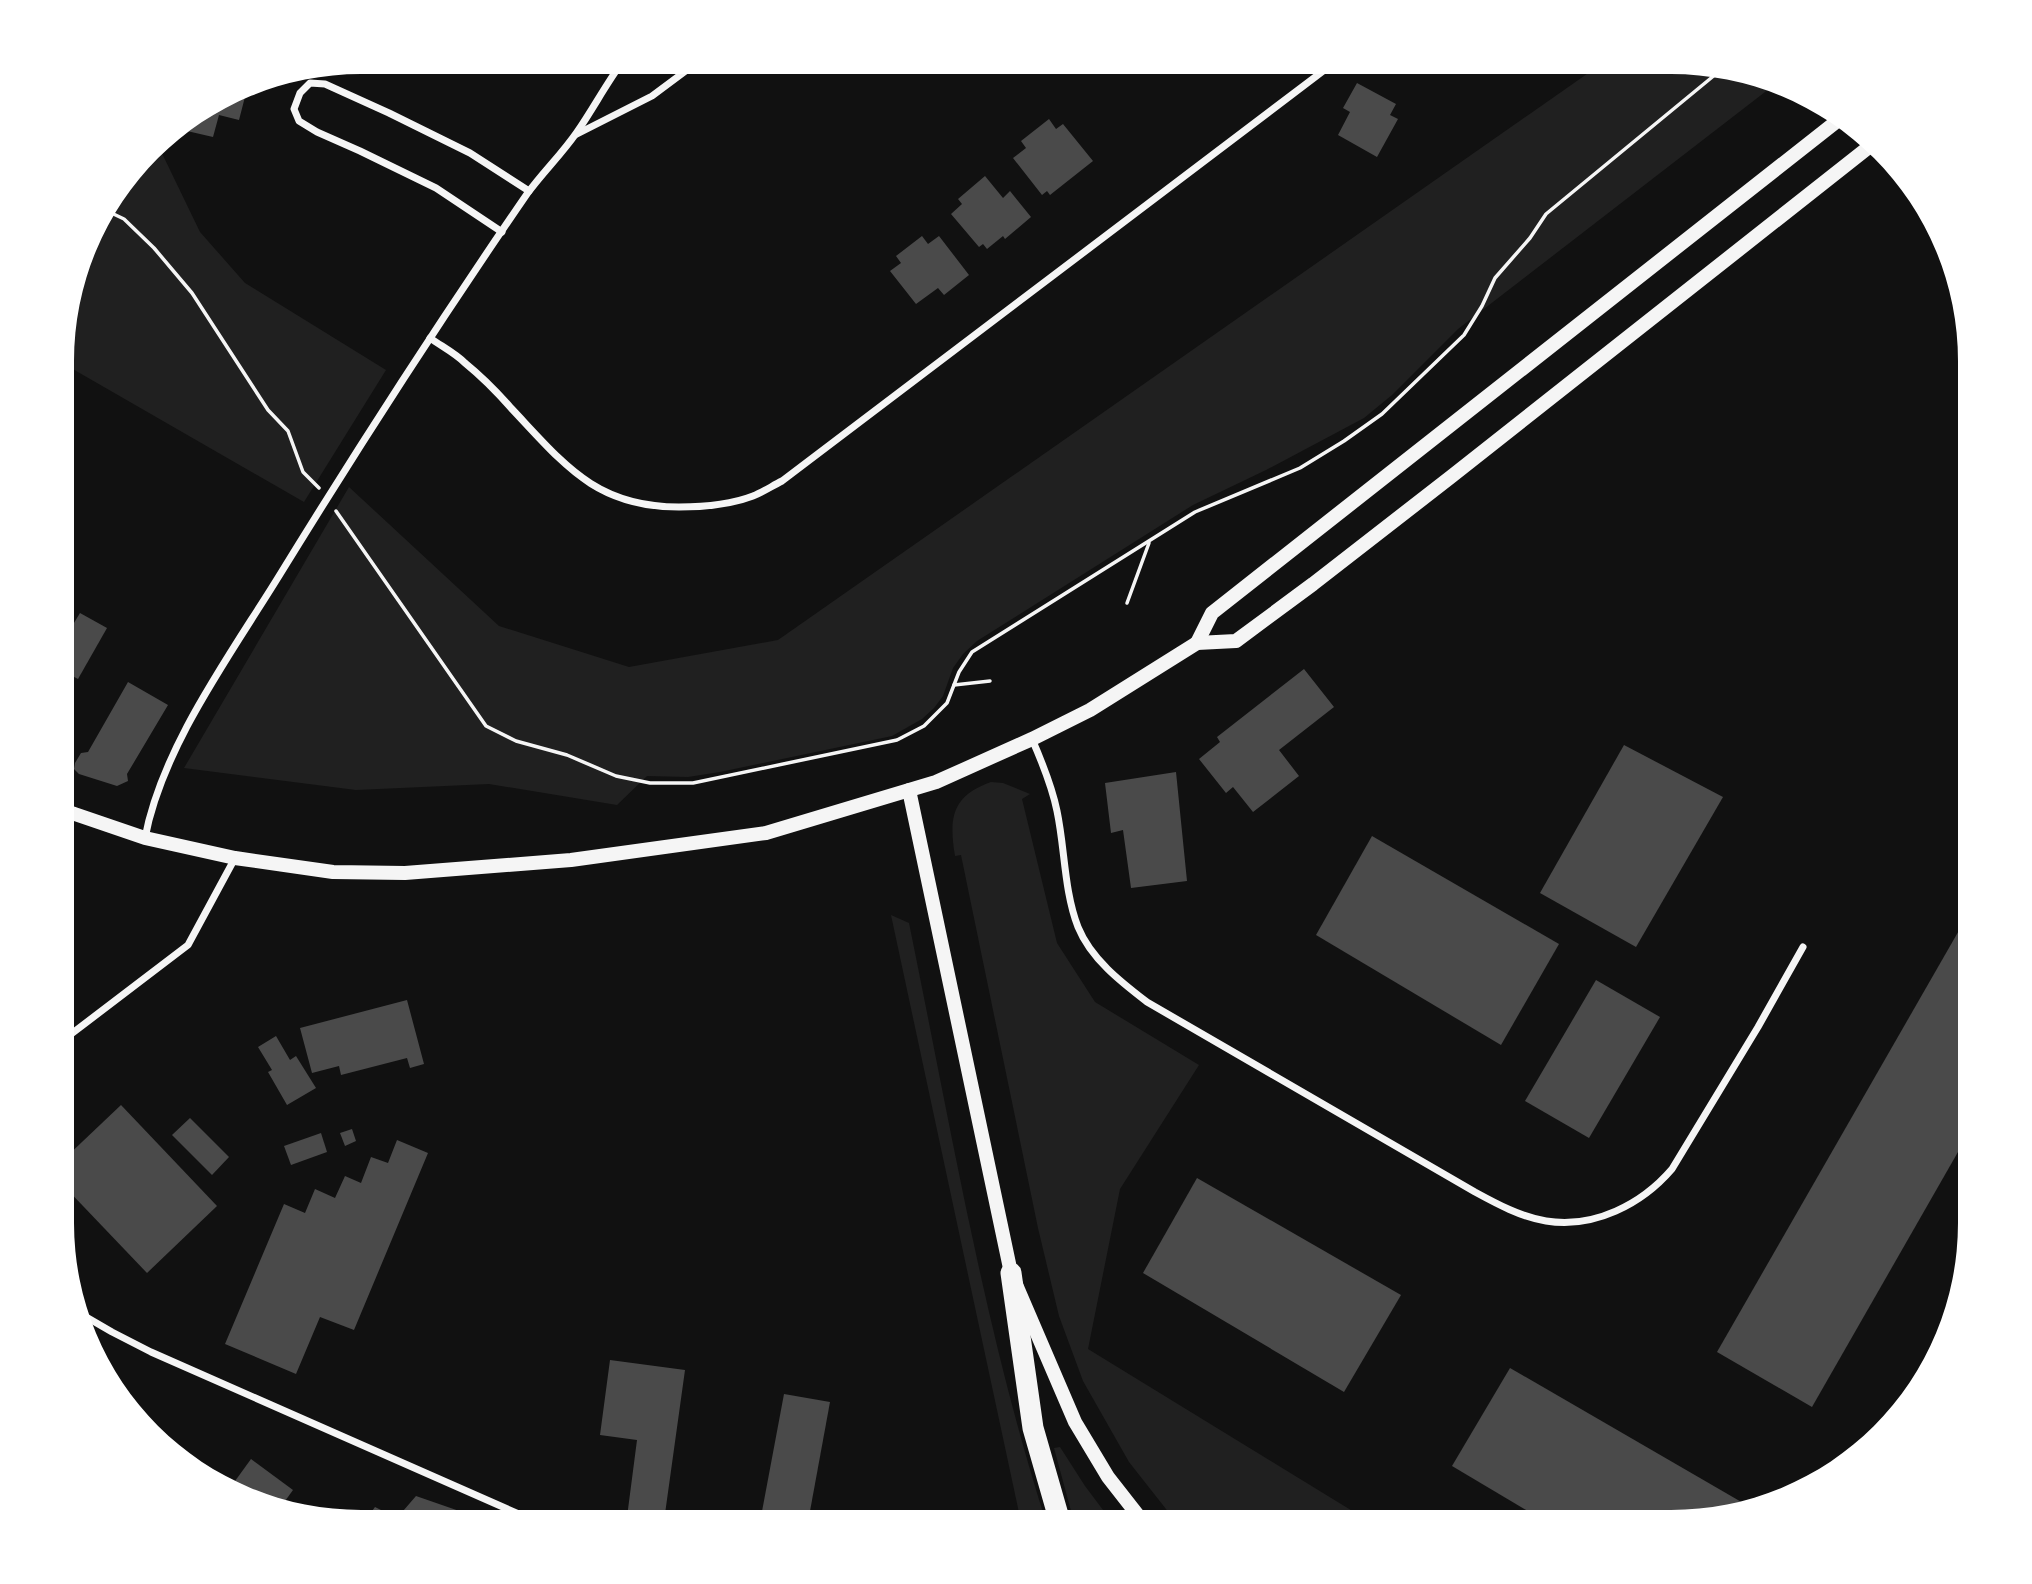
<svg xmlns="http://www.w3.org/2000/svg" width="2032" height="1584" font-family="'Noto Sans',sans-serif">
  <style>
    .green { fill: #202020 }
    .building { fill: #4a4a4a }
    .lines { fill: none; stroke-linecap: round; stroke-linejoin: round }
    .path { stroke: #f5f5f5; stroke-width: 3.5 }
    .minor { stroke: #f5f5f5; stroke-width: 7 }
    .secondary { stroke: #f5f5f5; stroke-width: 14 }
    .motorway { stroke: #f5f5f5; stroke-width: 21 }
  </style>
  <rect width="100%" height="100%" fill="#111"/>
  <g class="green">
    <path d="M1604 62H1690L1778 82 1458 329 1392 395 1364 418 1266 470 1193 505 977 641 963 654 953 668 943 696 934 708 922 719 892 736 720 772 688 777 647 776 617 805 489 784 356 790 184 768 349 487 499 626 629 667 778 640Z"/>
    <path d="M157 143 200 232 245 283 386 370 304 502 64 364V321L101 211Z"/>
    <path d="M991 782 1003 783 1030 794 1022 799 1057 943 1095 1002 1199 1065 1120 1189 1088 1349 1372 1523H1177L1129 1462 1083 1381 1059 1316 1038 1228 961 855 955 856C949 819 951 796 991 782Z"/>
    <path d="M891 915 909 923C950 1123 984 1328 1046 1522H1021Z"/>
    <path d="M1060 1447 1085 1486 1112 1522H1074L1054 1448Z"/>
  </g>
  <g class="building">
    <path d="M1357 83 1396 104 1390 115 1398 119 1377 157 1338 135 1350 112 1343 108Z"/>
    <path d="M239 92 246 93 239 120 219 115 213 137 187 131 190 120Z"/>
    <path d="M1049 119 1056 129 1063 124 1093 161 1050 195 1047 191 1042 195 1013 158 1026 148 1021 141Z"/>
    <path d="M985 176 1003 198 1010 191 1031 217 1005 239 1003 236 987 249 983 244 979 247 951 214 962 204 958 199Z"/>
    <path d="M922 236 928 244 939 236 969 275 944 295 938 288 916 304 890 271 901 263 896 256Z"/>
    <path d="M80 613 107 628 78 679 63 671V641Z"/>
    <path d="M1304 669 1334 707 1279 750 1299 776 1253 812 1233 787 1226 793 1199 759 1220 742 1217 737Z"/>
    <path d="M128 682 168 705 127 774 128 781 117 786 79 774 74 769 75 763 81 753 88 752Z"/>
    <path d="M1624 745 1723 797 1636 947 1540 893Z"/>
    <path d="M1176 772 1187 881 1131 888 1123 830 1111 833 1105 783Z"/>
    <path d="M1372 836 1559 944 1501 1045 1316 935Z"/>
    <path d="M1965 920 1970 923V1131L1812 1407 1717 1352Z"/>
    <path d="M1596 980 1660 1017 1589 1138 1525 1101Z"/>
    <path d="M407 1000 424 1064 410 1068 407 1058 341 1075 339 1066 312 1073 300 1028Z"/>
    <path d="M276 1036 290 1060 296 1056 316 1088 287 1105 268 1072 272 1070 258 1047Z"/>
    <path d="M121 1105 217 1206 147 1273 62 1184V1161Z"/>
    <path d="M190 1118 229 1157 212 1175 172 1135Z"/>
    <path d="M352 1129 356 1141 345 1146 340 1133Z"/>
    <path d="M321 1133 327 1152 291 1165 284 1146Z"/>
    <path d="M397 1140 428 1153 354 1330 320 1317 296 1374 225 1344 284 1204 305 1213 315 1189 335 1198 345 1176 361 1183 371 1157 388 1163Z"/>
    <path d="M1197 1178 1401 1295 1344 1392 1143 1273Z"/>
    <path d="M610 1360 685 1370 664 1521 627 1517 637 1440 600 1435Z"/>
    <path d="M1510 1368 1750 1507 1671 1523H1548L1452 1466Z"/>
    <path d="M784 1394 830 1402 808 1522H760Z"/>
    <path d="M251 1459 293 1490 280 1508 247 1500 230 1488Z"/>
    <path d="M416 1496 465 1513 477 1522H364L375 1507 397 1518Z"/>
  </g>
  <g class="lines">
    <g class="path">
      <path d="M103 209 124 219 154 248 192 293 268 410 288 431 303 472 319 488"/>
      <path d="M336 511 486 726 516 741 567 755 616 776 650 783H693L897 740 924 726 947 703 959 672 972 652 1195 512 1300 468 1344 441 1382 414 1464 335 1482 306 1495 278 1530 238 1546 214 1722 69"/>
      <path d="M1127 603 1149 543"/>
      <path d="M954 685 990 681"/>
    </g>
    <g class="minor">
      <path d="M577 134 652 96 699 61"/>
      <path d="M502 232 436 188 360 151 317 132 299 121 294 109 300 93 310 83 325 84 389 113 470 153 529 191"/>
      <path d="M430 338C441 346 455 353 465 363 481 376 497 392 511 408 564 464 595 507 679 507 704 507 730 505 753 496 763 492 772 486 782 481L1335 62"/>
      <path d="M1032 739C1042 762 1052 786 1057 811 1065 849 1064 891 1078 927 1091 959 1121 982 1147 1002L1475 1192C1497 1204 1521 1217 1546 1221 1594 1229 1642 1204 1672 1169L1758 1027 1803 947"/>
      <path d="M145 838C162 747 231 654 279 576 359 446 441 319 527 194 543 172 562 154 577 132 593 109 606 84 623 61"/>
      <path d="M62 1041 188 945 235 858"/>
      <path d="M81 1314 112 1332 151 1352 537 1522"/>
    </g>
    <g class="secondary">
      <path d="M1197 643 1212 613 1841 118"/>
      <path d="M909 790 1011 1273 1075 1422 1108 1477 1144 1523"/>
      <path d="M63 810 145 838 235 858 333 872 405 873 571 860 766 833 936 782 1032 739 1090 710 1197 643 1236 641 1313 584 1452 476 1874 143"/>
    </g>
    <path class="motorway" d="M1011 1273 1033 1428 1060 1522"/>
  </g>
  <path d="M0 0H2032V1584H0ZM361 74H1671A287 287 0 0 1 1958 361V1223A287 287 0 0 1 1671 1510H361A287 287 0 0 1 74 1223V361A287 287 0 0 1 361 74Z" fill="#fff" fill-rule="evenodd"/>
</svg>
